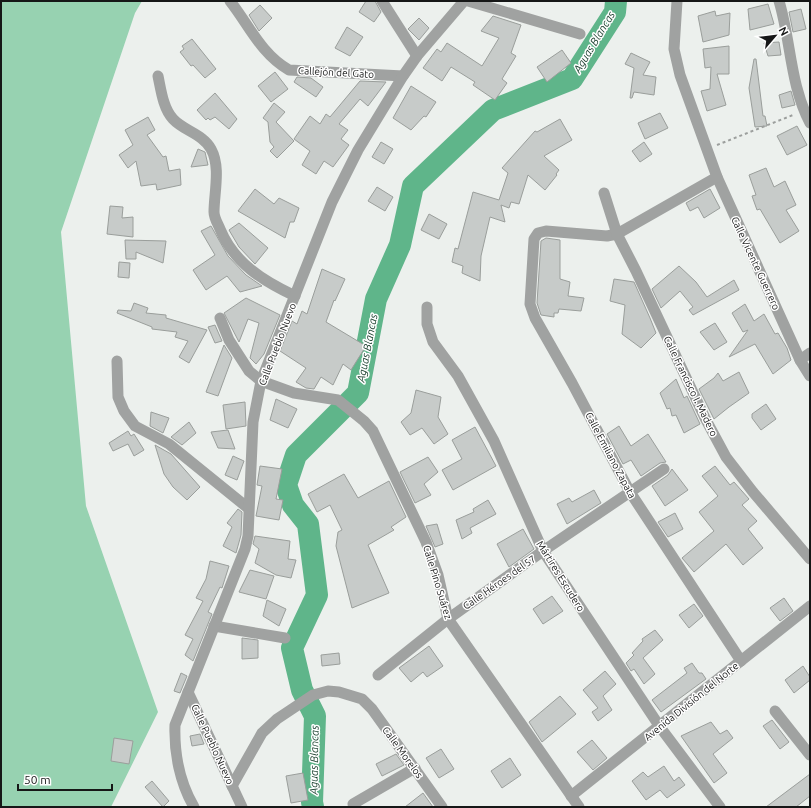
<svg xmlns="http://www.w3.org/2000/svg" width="811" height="808" font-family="Ubuntu,sans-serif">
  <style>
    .green { fill: #97d2b1 }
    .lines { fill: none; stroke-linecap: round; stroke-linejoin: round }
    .river { stroke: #5fb58a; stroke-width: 22 }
    .building { fill: #c7cbc9; stroke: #9a9e9b }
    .path { stroke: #9c9f9d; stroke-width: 2; stroke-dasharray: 3 3; stroke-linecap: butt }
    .street { stroke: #a0a2a1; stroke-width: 11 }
    .labels { text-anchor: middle; stroke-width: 3; stroke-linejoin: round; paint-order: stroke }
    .street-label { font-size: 10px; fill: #161717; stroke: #fff }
    .water-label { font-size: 11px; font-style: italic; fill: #153b29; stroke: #fff }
  </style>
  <rect width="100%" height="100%" fill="#ecf0ed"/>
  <path class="green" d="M1 1H142L135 13 61 232 86 506 158 712 111 807H1Z"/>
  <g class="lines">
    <path class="river" d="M313 807 312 802 315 716 302 690 292 648 317 595 308 524 293 505 286 485 296 455 358 393 376 299 400 245 413 186 493 110 572 79 615 12 616 1"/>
  </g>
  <g class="building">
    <path d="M366 1H375L381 12 374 22 359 12Z"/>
    <path d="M768 4 774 24 750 30 748 9Z"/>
    <path d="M260 5 272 18 259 31 249 15Z"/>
    <path d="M801 9 806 29 793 32 789 12Z"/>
    <path d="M715 11 716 16 730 13 729 35 703 42 698 16Z"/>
    <path d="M493 16 521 25 511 53 516 56 502 79 507 83 495 100 473 85 475 82 451 67 442 81 423 68 437 49 441 52 447 43 482 66 499 38 481 31Z"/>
    <path d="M419 18 429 28 419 40 408 29Z"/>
    <path d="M347 27 363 37 350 56 335 48Z"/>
    <path d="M192 39 216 69 205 78 193 65 191 66 180 52 184 49 182 46Z"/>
    <path d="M779 42 781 55 768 56 764 43Z"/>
    <path d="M729 46V74H717L726 105 707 111 701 91 710 89 711 67 705 68 703 49Z"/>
    <path d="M562 50 571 63 547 82 537 67Z"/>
    <path d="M631 53 650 62 643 75 656 77 654 95 634 92 632 98H630L634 68 625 64Z"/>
    <path d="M754 59H756L763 116H765L767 126 755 127 749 88Z"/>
    <path d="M275 72 288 89 271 102 258 86Z"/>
    <path d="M297 77 311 78 323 87 316 97 294 82Z"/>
    <path d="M360 81 386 82 368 106 360 99 339 124 348 130 341 139 349 145 333 167 324 161 316 174 302 165 310 151 294 139 310 116 320 124 326 114 330 117Z"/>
    <path d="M411 86 436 102 426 117 424 116 411 130 393 118Z"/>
    <path d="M791 91 795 105 782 108 779 95Z"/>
    <path d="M215 93 237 119 229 129 215 117 210 120 208 118 206 120 197 110Z"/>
    <path d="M274 103 285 112 276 122 294 141 277 158 270 151 274 147 270 142 268 122 263 118Z"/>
    <path d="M660 113 668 128 645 139 638 123Z"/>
    <path d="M148 117 155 130 147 135 163 157 166 156 169 171 180 169 181 185 157 190 156 184 141 186 136 161 128 168 119 155 133 145 125 130Z"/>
    <path d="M560 119 572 140 544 156 559 170 556 174 557 175 545 190 528 175 519 204 511 202 509 208 501 205 505 222 490 217 481 256 480 281 462 273 463 266 452 262 455 248 458 249 473 192 499 200 508 173 502 168 535 131 537 132Z"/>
    <path d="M797 126 807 145 787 155 777 136Z"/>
    <path d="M381 142 393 149 384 164 372 157Z"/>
    <path d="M644 142 652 154 640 162 632 151Z"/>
    <path d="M198 149 205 152 208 165 191 167Z"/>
    <path d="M766 168 774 187 785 181 796 205 786 210 799 231 780 243 760 209 757 210 752 196 756 195 749 175Z"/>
    <path d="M377 187 393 197 385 211 368 201Z"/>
    <path d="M255 189 274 204 279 198 299 208 294 222H290L285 238 238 211Z"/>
    <path d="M710 189 720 208 704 218 698 207 690 211 686 203Z"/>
    <path d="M110 206 123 207 122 218 133 217V237L107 234Z"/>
    <path d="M429 214 447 224 439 239 421 230Z"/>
    <path d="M239 223 268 248 255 264 239 247 229 230Z"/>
    <path d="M211 226 228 256 246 275 262 286 240 292 227 276 206 290 193 270 215 255 201 231Z"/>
    <path d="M546 238 560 240V279L570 282 568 296 584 298 581 311 559 309 558 313H554V317L541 315 537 303 541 241Z"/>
    <path d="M125 240 166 241 163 263 136 252V259H126Z"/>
    <path d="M119 262 130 263 129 278 118 277Z"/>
    <path d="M679 266 696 282 707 297 734 280 739 290 693 315 689 310 693 307 680 291 661 308 652 289Z"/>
    <path d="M322 269 345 279 335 301 334 300 326 322 366 346 351 370 343 364 333 385 321 377 314 389 306 388 296 382 306 368 280 351 292 321 297 324 302 311 307 314Z"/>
    <path d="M614 279 634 282 650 318 656 333 641 348 622 334 625 305 610 301Z"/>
    <path d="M246 298 280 315 264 354 256 364 250 358 259 323 248 319 239 342 224 313Z"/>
    <path d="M134 303 148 308 146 313 166 315V318L207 330 189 363 179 357 188 341 175 337 177 332 152 329V327L117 313 118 310 131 311Z"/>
    <path d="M745 304 754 321 764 314 775 334 778 333 787 348 791 360 773 374 755 344 729 357 748 330 743 332 732 313Z"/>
    <path d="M715 323 727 342 714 350 700 332Z"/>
    <path d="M215 325 222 341 215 343 208 327Z"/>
    <path d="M224 345 232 358 218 396 206 392Z"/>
    <path d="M739 372 749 393 729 407 714 419 699 389 714 378 718 373 723 381Z"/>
    <path d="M676 379 684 398 687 396 700 424 684 433 676 415 672 416 670 408 667 409 660 393Z"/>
    <path d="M416 390 441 397 438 417 448 434 434 444 422 428 410 435 401 422 411 413Z"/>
    <path d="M276 399 297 409 288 428 270 420Z"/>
    <path d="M245 402 246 426 226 429 223 405Z"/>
    <path d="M766 404 776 419 761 430 752 418V414Z"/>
    <path d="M151 412 169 418 163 433 150 426Z"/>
    <path d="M189 422 196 433 182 445 171 437Z"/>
    <path d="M619 426 631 446 648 434 666 462 660 463 641 476 631 460 623 464 607 434Z"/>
    <path d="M475 427 496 466 453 490 442 470 462 459 452 440Z"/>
    <path d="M228 430 235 449 218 448 211 432Z"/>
    <path d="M128 431 131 436 134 434 144 450 134 456 128 444 113 451 109 443Z"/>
    <path d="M155 445 171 454 200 487 187 500 173 487 164 474Z"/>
    <path d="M233 456 244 461 237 480 225 475Z"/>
    <path d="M428 457 438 472 424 484 431 495 415 503 400 472Z"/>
    <path d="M260 466 282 469 276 499 283 500 279 520 256 516 262 486 257 485Z"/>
    <path d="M715 466 730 485 734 482 749 499 742 505 757 521 748 529 763 548 743 565 726 544 694 572 682 558 714 531 699 512 718 496 702 476Z"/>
    <path d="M672 469 688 490 665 506 652 486 668 475Z"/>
    <path d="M344 474 358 498 389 481 406 517 391 527 394 530 368 545 389 593 352 608 336 546 338 532 342 530 330 505 317 512 308 494Z"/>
    <path d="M594 490 601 503 567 524 557 504 569 498 572 502Z"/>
    <path d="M488 500 496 514 470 528 472 533 462 539 456 520 474 512 473 509Z"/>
    <path d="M238 509 242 512 241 535 236 553 223 546 232 527 227 523Z"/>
    <path d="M675 513 683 529 668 537 658 522Z"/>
    <path d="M437 524 443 544 435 547 426 526Z"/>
    <path d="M523 529 534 549 509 567 497 544Z"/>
    <path d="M255 536 290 541 288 559 296 560 291 578 276 575 255 563 259 549 253 544Z"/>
    <path d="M210 561 229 566 222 588 220 587 208 612 212 614 193 661 185 655 193 639 185 635 203 601 196 598 206 579Z"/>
    <path d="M250 570 274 576 266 599 239 592Z"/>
    <path d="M552 596 563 611 543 624 533 609Z"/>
    <path d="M784 598 793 611 780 621 770 608Z"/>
    <path d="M267 600 286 609 279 626 263 616Z"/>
    <path d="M694 604 703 616 689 628 679 615Z"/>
    <path d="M655 630 663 640 643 658 655 674 644 684 634 669 631 671 626 663 634 655 632 653 643 641 642 639Z"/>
    <path d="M242 638 258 640V658L242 659Z"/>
    <path d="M429 646 443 666 427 677 423 672 411 682 399 668Z"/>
    <path d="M339 653 340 664 322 666 321 655Z"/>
    <path d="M692 663 699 673H702L706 679 661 712 652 700 687 673 684 668Z"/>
    <path d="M803 666 810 677V680L794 693 785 680Z"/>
    <path d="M605 671 616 684 603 696 612 710 598 721 592 712 598 708 583 690Z"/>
    <path d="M181 673 187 676 180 693 174 691Z"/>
    <path d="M560 696 576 714 542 742 529 722Z"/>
    <path d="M772 720 789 742 780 749 763 726Z"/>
    <path d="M711 722 720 734 727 730 733 738 713 754 727 773 714 783 681 736Z"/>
    <path d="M200 734 204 744 192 746 190 736Z"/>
    <path d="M114 738 133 741 129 764 111 761Z"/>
    <path d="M592 740 607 758 593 770 577 752Z"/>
    <path d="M441 749 454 769 439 778 426 758Z"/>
    <path d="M396 754 404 765 382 776 376 764Z"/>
    <path d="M510 758 521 775 502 788 491 771Z"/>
    <path d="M664 766 674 781 679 777 685 785 667 798 660 790 646 800 632 781 643 772 648 777Z"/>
    <path d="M303 773 308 800 291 803 286 776Z"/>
    <path d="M810 774V796L796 807H766Z"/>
    <path d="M152 781 169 801 163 807 145 787Z"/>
    <path d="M423 793 433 807H405Z"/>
  </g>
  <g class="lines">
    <path class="path" d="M717 145 793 115"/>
    <g class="street">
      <path d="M230 1C249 25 261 54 289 70L403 76"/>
      <path d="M382 1 417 56"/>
      <path d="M468 1 580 34"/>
      <path d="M677 1 674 49 680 75 717 177 800 360 810 376"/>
      <path d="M779 1C791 41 790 85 810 123"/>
      <path d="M158 76C161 90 163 108 173 119 184 131 203 134 211 149 221 167 214 193 214 212 214 218 218 224 220 229 234 263 263 281 295 296"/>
      <path d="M717 177 617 234 607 236 546 231 538 233 534 239 530 304 535 318 572 383 630 492 741 661"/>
      <path d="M604 193 617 234 636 271 705 418 726 457 753 492 810 559"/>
      <path d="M427 307V324L433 342 458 376 494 441 543 551 660 727 720 807"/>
      <path d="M220 318 229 340 249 371 261 381 294 393 338 400 364 421 373 431 426 542 438 575 448 619 579 807"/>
      <path d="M800 360 810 353"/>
      <path d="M117 361 118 397 124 411 135 426 169 444 248 508"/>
      <path d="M214 626 285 638"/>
      <path d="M378 675 448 619 543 551 664 469"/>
      <path d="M188 692 242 807"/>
      <path d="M775 711 810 755"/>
      <path d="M232 786 262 733 277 719 313 695 328 691 339 692 362 699 372 709 442 807"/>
      <path d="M571 796 810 606"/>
      <path d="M353 804 415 768"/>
      <path d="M194 807C180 783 174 753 175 725L245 549 248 536 253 422 261 381 332 202 358 150 403 76 417 56 464 1"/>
    </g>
  </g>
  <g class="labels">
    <g class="street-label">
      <text transform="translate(336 72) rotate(3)" y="4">Callejón del Gato</text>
      <text transform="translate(756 263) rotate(65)" y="4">Calle Vicente Guerrero</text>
      <text transform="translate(277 344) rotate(-69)" y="4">Calle Pueblo Nuevo</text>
      <text transform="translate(691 386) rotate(64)" y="4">Calle Francisco I. Madero</text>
      <text transform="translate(611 455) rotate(62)" y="4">Calle Emiliano Zapata</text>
      <text transform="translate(561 576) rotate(58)" y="4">Mártires Escudero</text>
      <text transform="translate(438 582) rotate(73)" y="4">Calle Pino Suárez</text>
      <text transform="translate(499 582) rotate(-35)" y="4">Calle Héroes del 57</text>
      <text transform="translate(691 701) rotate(-39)" y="4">Avenida División del Norte</text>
      <text transform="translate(213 744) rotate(65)" y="4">Calle Pueblo Nuevo</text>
      <text transform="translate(403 752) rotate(54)" y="4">Calle Morelos</text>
    </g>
    <g class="water-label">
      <text transform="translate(594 42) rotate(-59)" y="4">Aguas Blancas</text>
      <text transform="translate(367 348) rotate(-79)" y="4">Aguas Blancas</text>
      <text transform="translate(314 760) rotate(-89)" y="4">Aguas Blancas</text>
    </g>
  </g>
  <rect width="811" height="808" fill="none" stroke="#161717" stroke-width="4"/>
  <g transform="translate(775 36) rotate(62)" stroke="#ffffff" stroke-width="3" paint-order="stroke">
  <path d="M0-3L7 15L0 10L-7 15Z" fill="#161717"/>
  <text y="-6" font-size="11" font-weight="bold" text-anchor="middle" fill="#161717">N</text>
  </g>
  <path d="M18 784v6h94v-6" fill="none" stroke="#161717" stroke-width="2"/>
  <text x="24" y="784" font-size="12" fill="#161717" stroke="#ffffff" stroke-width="3" paint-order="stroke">50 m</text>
</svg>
